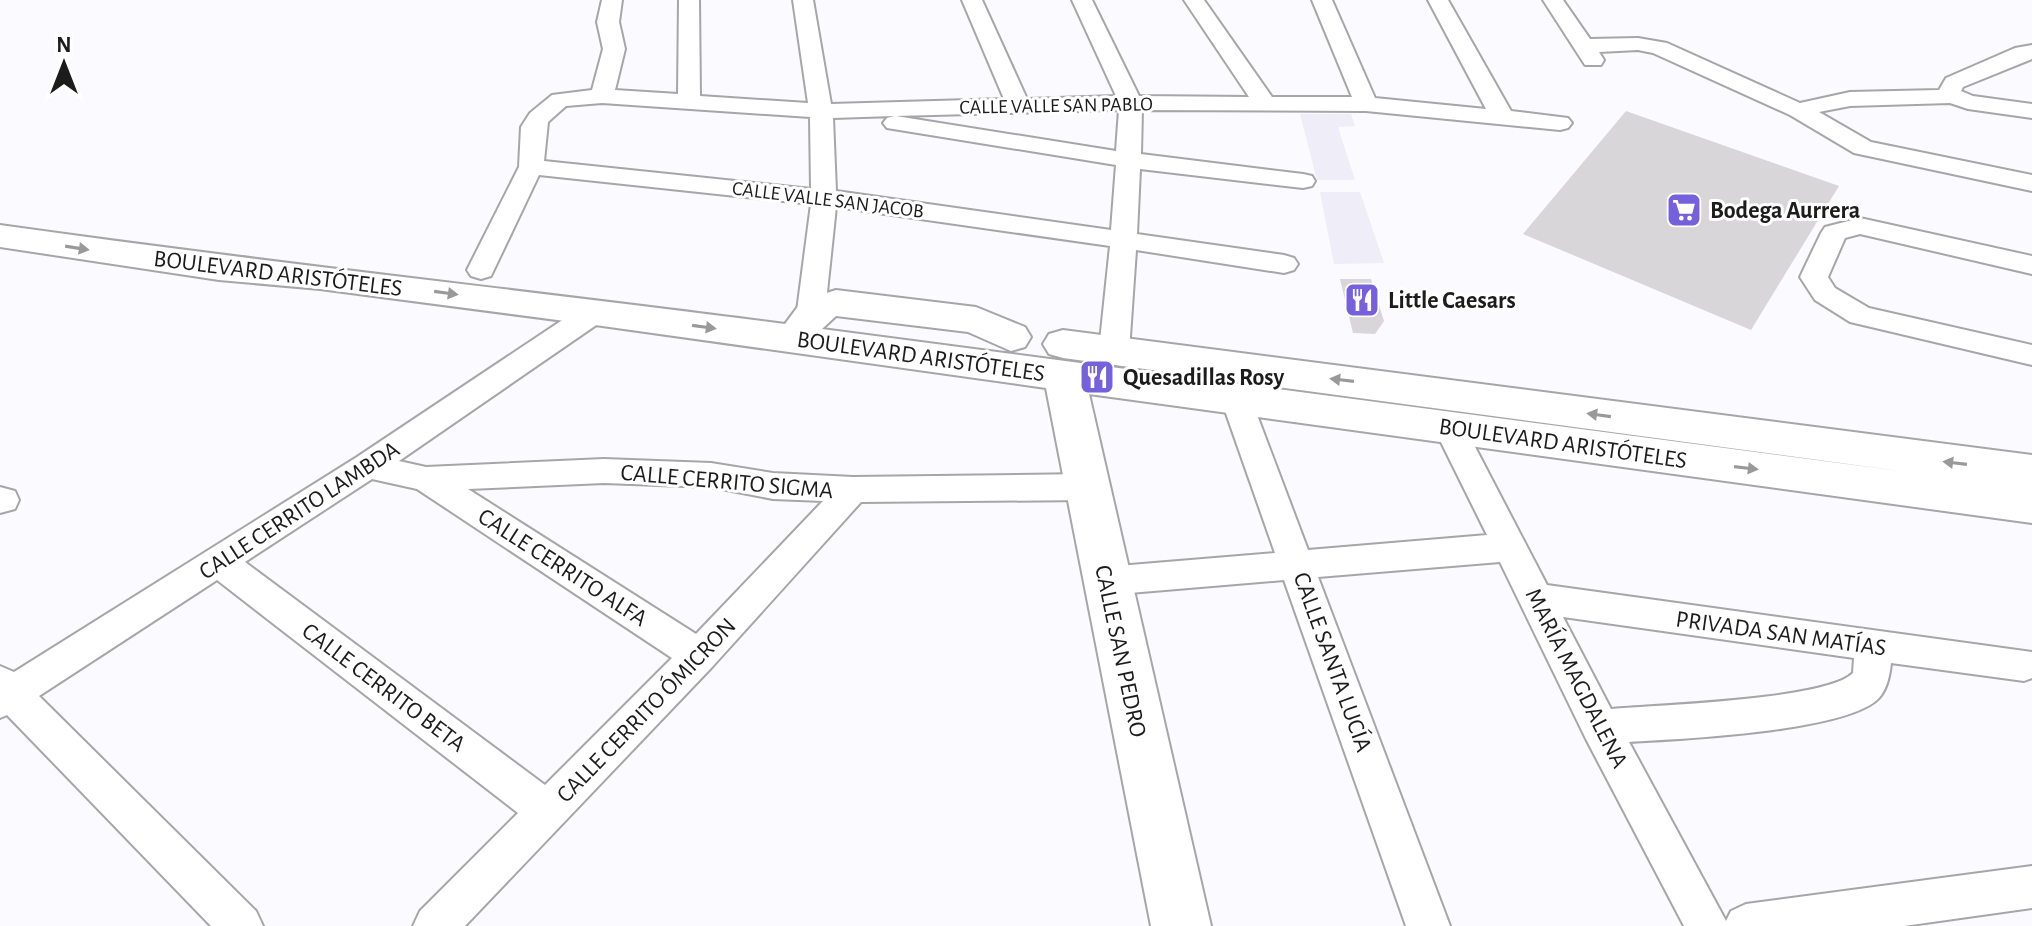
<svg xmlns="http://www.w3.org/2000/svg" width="2032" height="926" font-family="'Alegreya Sans',sans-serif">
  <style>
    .built { fill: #efedf8 }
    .building { fill: #d9d6d9 }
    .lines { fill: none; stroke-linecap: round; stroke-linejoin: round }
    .street-casing { stroke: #a6a5a8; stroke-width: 4 }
    .secondary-casing { stroke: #a6a5a8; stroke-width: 4 }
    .street { fill: #fff; fill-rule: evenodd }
    .secondary { fill: #fff; fill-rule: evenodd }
    .oneway { fill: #999 }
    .labels { text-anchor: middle; stroke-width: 6; stroke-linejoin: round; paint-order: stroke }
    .far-street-label { font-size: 20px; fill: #1c1c1d; stroke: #fff }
    .poi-label { font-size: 24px; font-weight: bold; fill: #1c1c1d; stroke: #fff; text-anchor: start }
    .street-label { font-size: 24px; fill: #1c1c1d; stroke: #fff }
  </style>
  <rect width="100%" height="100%" fill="#fbfafe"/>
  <g class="built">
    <path d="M1300 114H1351L1355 126 1338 127 1355 180H1317Z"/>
    <path d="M1320 192H1360L1384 263 1334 264Z"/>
  </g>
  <g class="building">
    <path d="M1626 111 1839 186 1751 330 1523 234Z"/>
    <path d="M1340 279H1371L1384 321 1375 334 1353 333Z"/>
  </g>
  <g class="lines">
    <defs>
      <g id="street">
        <path d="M602 0H622L619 22 625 49 615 90 678 94 679 0H699L700 96 808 103 793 0H813L831 104 1004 99 962 0H982L1027 99 1116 96 1072 0H1092L1139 96 1249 97 1184 0H1204L1272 97H1352L1312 0H1332L1375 98 1486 109 1428 0H1448L1511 111 1568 118 1572 123 1568 128 1560 130 1366 111 1142 110 1141 154 1303 174 1312 176 1315 181 1312 186 1303 188 1140 169 1137 234 1284 255 1294 258 1298 264 1294 270 1284 273 1136 250 1129 351 1124 358 1114 361 1104 358 1099 351 1110 246 836 207 825 311 821 318 811 320 801 318 797 311 811 204 539 175 491 276 481 279 471 276 467 270 519 167 521 127 530 113 552 95 592 90 603 49 597 22ZM602 103 810 117 811 189 544 161 548 122 566 106ZM1119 110 1116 151 896 116ZM894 116 887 118 883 123 887 128 1116 165 1111 230 836 191 833 118Z"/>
        <path d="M1543 0H1563L1590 39 1638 38 1667 43 1800 103 1850 92 1939 90 1946 78 2015 48 2032 45V59L1963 87 1961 91 1973 96 2032 104V118L1968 109 1950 103 1850 106 1819 112 1871 142 2032 175V191L1854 153 1790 115 1653 53 1638 50 1599 52 1604 60 1601 65H1585Z"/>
        <path d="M1860 218 2032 256V274L1860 234 1845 238 1828 277 1835 288 1869 308 2032 345V365L1850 322 1815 300 1800 277 1821 233 1825 227Z"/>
        <path d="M595 303 605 305 609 312 605 319 399 461 426 467 604 459 711 463 773 473 853 477 1087 474 1099 478 1103 487 1099 496 1087 500 861 502 712 667 465 926H413L420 911 518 813 217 580 39 696 256 911 263 926H211L7 715 0 718V666L14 672 357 457 585 305ZM372 479 417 489 672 658 545 785 245 562ZM604 483 711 487 773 499 823 501 696 634 468 489Z"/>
        <path d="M1236 388 1247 391 1251 399 1308 550 1487 535 1434 428 1439 420 1450 417 1461 420 1547 585 2032 652V678L2024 681 1891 663C1890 674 1887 689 1879 698 1847 732 1679 739 1629 742L1726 921 1731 911 1746 904 2032 866V908L1904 926H1684L1586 739 1500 562 1318 577 1450 926H1406L1284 580 1106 595 1094 591 1089 581 1094 571 1106 567 1275 553 1221 399 1225 391ZM1563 617 1854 658 1853 673C1827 700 1655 705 1611 709Z"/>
        <path d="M0 487 15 491 19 500 15 509 0 513Z"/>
      </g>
      <path id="secondary" d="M0 225C261 262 523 290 785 324L802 301 836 290 976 307 1025 327 1031 337 1025 347 1011 351 968 332 836 316 822 329 1907 472 1063 358 1049 354 1043 344 1049 334 1063 330 2032 455V523L1089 394 1211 926H1151L1046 388 595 325 320 289 219 280 0 247Z"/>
    </defs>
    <use href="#street" class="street-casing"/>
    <use href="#secondary" class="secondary-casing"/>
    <use href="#street" class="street"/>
    <use href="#secondary" class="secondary"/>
  </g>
  <defs><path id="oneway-solid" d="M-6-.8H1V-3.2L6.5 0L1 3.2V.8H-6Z" transform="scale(2)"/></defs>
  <g class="oneway">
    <use href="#oneway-solid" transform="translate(77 248) rotate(9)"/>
    <use href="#oneway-solid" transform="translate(446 293) rotate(8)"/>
    <use href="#oneway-solid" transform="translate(704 327) rotate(8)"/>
    <use href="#oneway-solid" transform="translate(1342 380) rotate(-173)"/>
    <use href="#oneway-solid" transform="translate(1599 415) rotate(-172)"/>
    <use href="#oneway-solid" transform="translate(1955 463) rotate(-173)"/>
    <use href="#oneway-solid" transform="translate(1746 468) rotate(7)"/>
  </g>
  <defs>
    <symbol id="supermarket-square" viewBox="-11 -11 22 22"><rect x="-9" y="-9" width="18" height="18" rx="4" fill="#7461db" stroke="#fff"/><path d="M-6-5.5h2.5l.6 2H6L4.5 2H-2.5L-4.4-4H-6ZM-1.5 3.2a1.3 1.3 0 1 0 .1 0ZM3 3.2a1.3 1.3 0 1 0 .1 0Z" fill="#fff"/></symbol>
    <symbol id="restaurant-square" viewBox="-11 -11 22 22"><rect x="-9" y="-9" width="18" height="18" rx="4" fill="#7461db" stroke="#fff"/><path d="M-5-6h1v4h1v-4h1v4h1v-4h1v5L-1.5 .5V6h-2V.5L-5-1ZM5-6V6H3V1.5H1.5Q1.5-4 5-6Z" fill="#fff"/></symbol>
  </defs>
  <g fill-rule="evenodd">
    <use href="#supermarket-square" x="1664" y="190" width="40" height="40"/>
    <use href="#restaurant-square" x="1342" y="280" width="40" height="40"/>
    <use href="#restaurant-square" x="1077" y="357" width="40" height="40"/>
  </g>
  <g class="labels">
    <g class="far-street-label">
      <text transform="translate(1056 105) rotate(-1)" y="7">CALLE VALLE SAN PABLO</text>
      <text transform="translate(828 199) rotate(7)" y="7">CALLE VALLE SAN JACOB</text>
    </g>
    <g class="poi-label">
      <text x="1710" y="218">Bodega Aurrera</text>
      <text x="1388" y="308">Little Caesars</text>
      <text x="1123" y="385">Quesadillas Rosy</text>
    </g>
    <g class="street-label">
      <text transform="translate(278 273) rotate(7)" y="8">BOULEVARD ARISTÓTELES</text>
      <text transform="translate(921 356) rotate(8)" y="8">BOULEVARD ARISTÓTELES</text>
      <text transform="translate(1563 443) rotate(8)" y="8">BOULEVARD ARISTÓTELES</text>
      <text transform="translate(727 481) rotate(5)" y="8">CALLE CERRITO SIGMA</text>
      <text transform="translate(299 510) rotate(-33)" y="8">CALLE CERRITO LAMBDA</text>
      <text transform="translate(563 567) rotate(33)" y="8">CALLE CERRITO ALFA</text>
      <text transform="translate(1781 633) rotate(8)" y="8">PRIVADA SAN MATÍAS</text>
      <text transform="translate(1121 651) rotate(78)" y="8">CALLE SAN PEDRO</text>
      <text transform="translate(1333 662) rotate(70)" y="8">CALLE SANTA LUCÍA</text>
      <text transform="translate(1577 678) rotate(63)" y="8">MARÍA MAGDALENA</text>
      <text transform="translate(384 687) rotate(37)" y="8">CALLE CERRITO BETA</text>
      <text transform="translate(646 710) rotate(-46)" y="8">CALLE CERRITO ÓMICRON</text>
    </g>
  </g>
  <g transform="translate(64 64)" stroke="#ffffff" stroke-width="6" paint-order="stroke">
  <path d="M0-6L14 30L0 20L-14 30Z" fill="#1c1c1d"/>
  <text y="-12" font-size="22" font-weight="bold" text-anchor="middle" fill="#1c1c1d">N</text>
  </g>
</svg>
